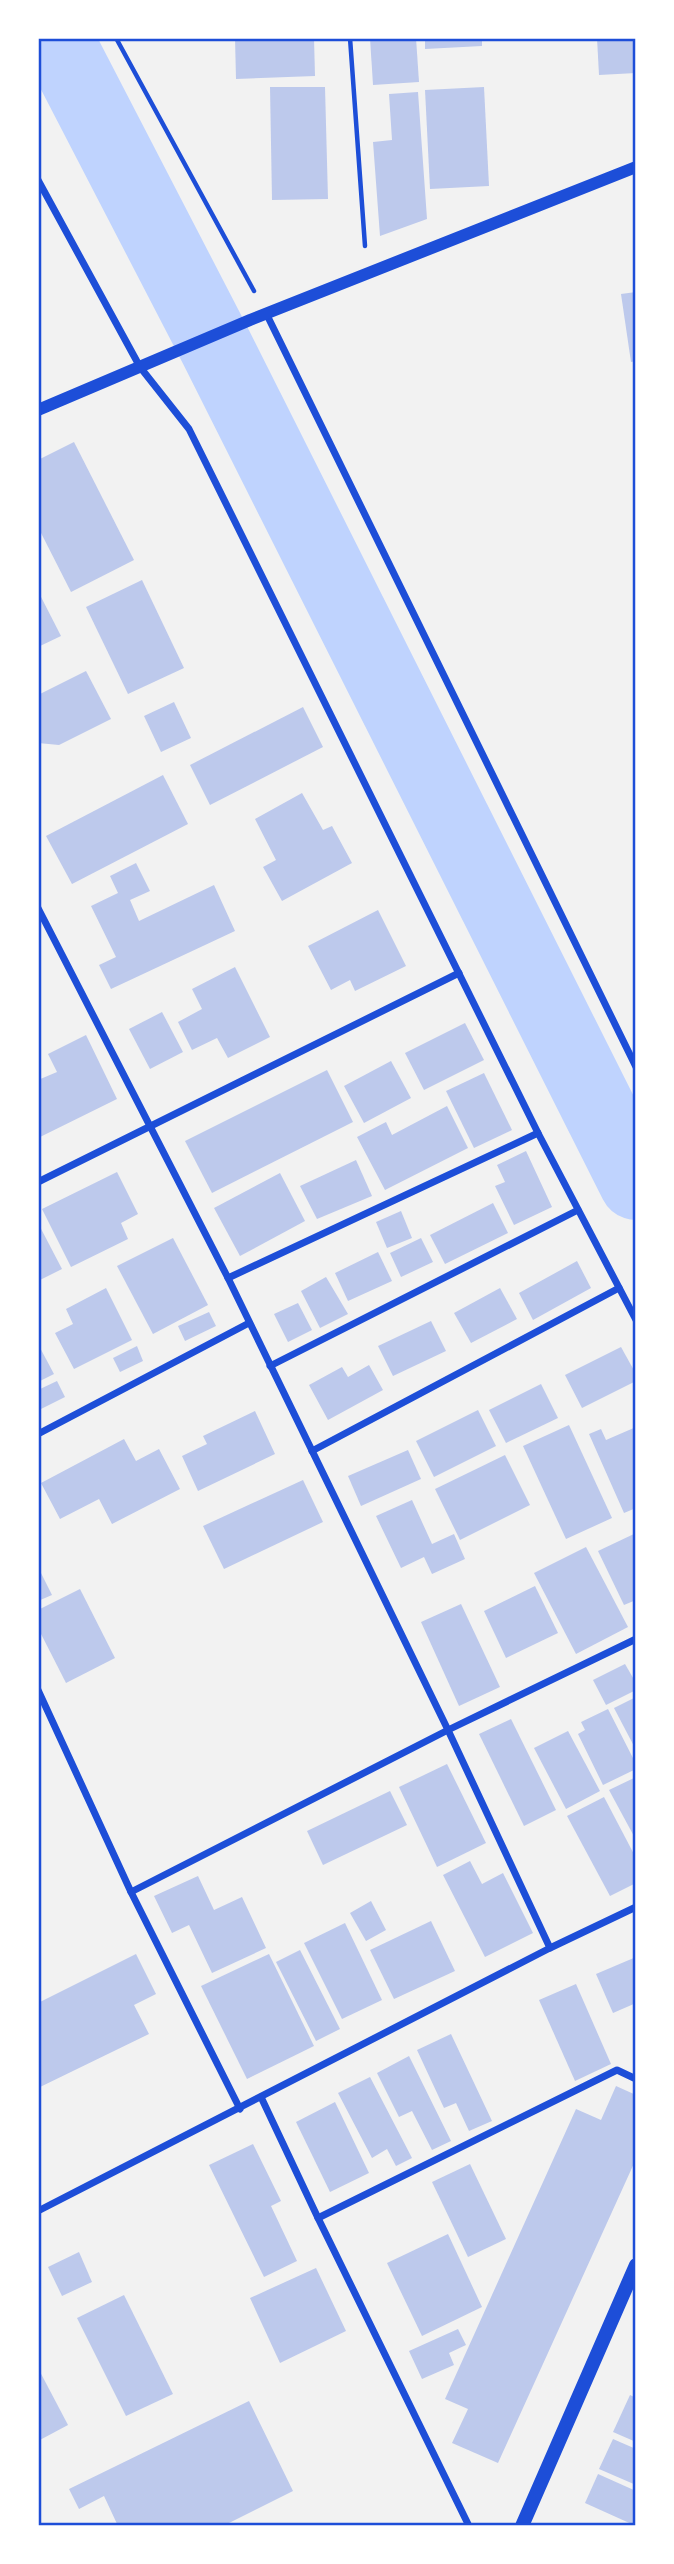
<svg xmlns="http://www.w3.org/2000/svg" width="674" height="2564" font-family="Quicksand,sans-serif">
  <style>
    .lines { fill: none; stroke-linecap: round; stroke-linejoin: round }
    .river { stroke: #bfd3fe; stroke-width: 74 }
    .building { fill: #bdc9ec }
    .path { stroke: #1d4ed8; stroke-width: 4.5 }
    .minor { stroke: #1d4ed8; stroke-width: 7 }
    .tertiary { stroke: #1d4ed8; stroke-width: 12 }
    .secondary { stroke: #1d4ed8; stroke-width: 14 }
    .neatline { fill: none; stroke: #1d4ed8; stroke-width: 2.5 }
  </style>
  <rect width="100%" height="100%" fill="#f2f2f2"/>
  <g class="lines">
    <path class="river" d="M56 38 216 347 636 1183"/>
  </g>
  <g class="building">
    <path d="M235 38H314L315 76 236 79Z"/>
    <path d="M370 38H416L419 82 373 85Z"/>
    <path d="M425 38H482V46L425 49Z"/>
    <path d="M597 38H636V73L599 75Z"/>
    <path d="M270 87H325L328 199 272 200Z"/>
    <path d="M484 87 489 186 430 189 425 90Z"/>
    <path d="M418 92 427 219 380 236 373 142 392 140 389 94Z"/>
    <path d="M636 292V361L631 362 621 294Z"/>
    <path d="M74 442 134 560 71 592 38 527V460Z"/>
    <path d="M142 580 184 668 128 694 86 607Z"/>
    <path d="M38 591 61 636 38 647Z"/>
    <path d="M86 671 111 719 59 745 38 743V695Z"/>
    <path d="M174 702 191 738 161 752 144 716Z"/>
    <path d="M303 707 323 747 210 805 190 765Z"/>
    <path d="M163 775 188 824 72 884 46 836Z"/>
    <path d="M302 793 323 830 332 826 352 863 282 901 263 867 276 860 255 819Z"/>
    <path d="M136 863 150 891 130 900 139 921 214 885 235 931 111 989 99 965 116 957 91 906 118 893 110 876Z"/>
    <path d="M378 910 406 966 355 991 350 980 331 990 308 946Z"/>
    <path d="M235 967 270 1037 228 1058 217 1038 192 1050 178 1022 202 1009 192 989Z"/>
    <path d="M162 1012 183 1052 150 1069 129 1029Z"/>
    <path d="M465 1023 484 1060 424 1090 405 1053Z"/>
    <path d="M86 1035 117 1099 38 1138V1080L57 1072 48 1054Z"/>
    <path d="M391 1061 411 1098 364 1123 344 1086Z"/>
    <path d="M327 1070 353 1122 212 1193 185 1141Z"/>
    <path d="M484 1073 512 1130 474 1148 446 1091Z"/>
    <path d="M447 1106 468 1148 385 1190 357 1137 386 1122 392 1135Z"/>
    <path d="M526 1151 552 1207 514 1225 495 1186 505 1182 497 1165Z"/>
    <path d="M356 1160 372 1196 317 1219 300 1186Z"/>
    <path d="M117 1172 138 1214 121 1223 128 1239 71 1267 42 1209Z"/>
    <path d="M280 1173 305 1221 240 1256 214 1208Z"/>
    <path d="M493 1203 508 1233 445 1264 430 1235Z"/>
    <path d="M401 1211 412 1238 387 1248 376 1222Z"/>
    <path d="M38 1223 62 1269 38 1281Z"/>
    <path d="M173 1238 208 1305 153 1334 117 1266Z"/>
    <path d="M421 1238 433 1262 401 1277 390 1253Z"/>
    <path d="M378 1252 392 1281 348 1301 335 1273Z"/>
    <path d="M577 1261 591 1288 533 1320 519 1293Z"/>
    <path d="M326 1277 348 1314 320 1328 301 1291Z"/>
    <path d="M106 1288 132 1340 74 1369 55 1333 73 1324 66 1309Z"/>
    <path d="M500 1288 517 1319 471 1343 454 1313Z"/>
    <path d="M298 1303 312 1330 288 1342 274 1314Z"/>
    <path d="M209 1312 216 1326 185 1341 178 1326Z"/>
    <path d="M431 1321 446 1351 393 1376 378 1346Z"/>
    <path d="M38 1344 54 1374 38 1382Z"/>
    <path d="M137 1346 143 1361 120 1372 113 1358Z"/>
    <path d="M621 1347 636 1374V1381L582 1408 565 1375Z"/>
    <path d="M369 1365 383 1390 328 1420 309 1385 342 1367 348 1377Z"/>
    <path d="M57 1381 65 1397 41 1409 38 1390Z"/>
    <path d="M541 1384 558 1418 506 1443 489 1410Z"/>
    <path d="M478 1410 496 1446 434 1477 416 1441Z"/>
    <path d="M255 1411 275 1454 198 1491 182 1456 207 1444 203 1436Z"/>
    <path d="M569 1425 612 1518 566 1539 523 1446Z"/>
    <path d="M636 1427V1508L624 1513 589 1434 601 1429 606 1440Z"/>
    <path d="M124 1439 136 1461 159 1449 180 1489 112 1524 99 1499 60 1519 41 1483Z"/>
    <path d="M408 1450 421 1479 361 1506 348 1476Z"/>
    <path d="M505 1455 530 1505 460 1540 435 1489Z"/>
    <path d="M303 1480 323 1522 224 1569 203 1526Z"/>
    <path d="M412 1500 432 1544 454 1534 465 1559 432 1574 424 1557 401 1568 376 1516Z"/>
    <path d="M636 1533V1600L624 1605 598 1551Z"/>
    <path d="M586 1547 628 1627 576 1654 534 1573Z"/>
    <path d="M38 1567 52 1595 38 1601Z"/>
    <path d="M535 1586 558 1633 506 1658 484 1611Z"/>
    <path d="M80 1589 115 1658 66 1683 38 1628V1610Z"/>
    <path d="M461 1604 500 1687 459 1706 421 1622Z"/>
    <path d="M625 1664 636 1683V1690L606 1705 593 1680Z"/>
    <path d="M636 1697V1750L614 1708Z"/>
    <path d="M608 1709 636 1764V1769L603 1785 578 1734 585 1730 581 1722Z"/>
    <path d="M511 1719 556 1810 524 1826 479 1734Z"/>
    <path d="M568 1731 600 1791 566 1809 534 1748Z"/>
    <path d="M447 1764 486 1843 437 1867 399 1787Z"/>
    <path d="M636 1777V1840L609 1790Z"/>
    <path d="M390 1791 407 1825 323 1865 307 1831Z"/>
    <path d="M604 1797 636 1858V1883L610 1896 567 1816Z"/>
    <path d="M470 1861 482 1884 503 1873 533 1933 485 1957 443 1875Z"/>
    <path d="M198 1876 214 1910 242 1897 266 1948 212 1973 189 1925 172 1933 154 1896Z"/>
    <path d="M371 1901 386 1930 366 1941 350 1913Z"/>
    <path d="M431 1921 455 1971 394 1999 370 1950Z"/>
    <path d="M345 1923 382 2000 342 2019 304 1943Z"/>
    <path d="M300 1950 340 2029 316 2041 276 1962Z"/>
    <path d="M136 1954 156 1994 134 2005 149 2034 38 2088V2003Z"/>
    <path d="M269 1954 314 2046 247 2079 201 1986Z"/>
    <path d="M636 1957V2003L613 2013 596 1974Z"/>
    <path d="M576 1984 611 2064 575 2081 539 2000Z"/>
    <path d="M451 2034 492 2121 469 2131 456 2103 444 2108 417 2050Z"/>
    <path d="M409 2056 451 2141 432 2150 412 2111 399 2117 377 2073Z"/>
    <path d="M370 2077 412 2158 396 2166 387 2149 372 2158 338 2093Z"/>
    <path d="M616 2086 636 2095V2159L498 2463 452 2443 468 2409 445 2399 576 2109 601 2120Z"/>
    <path d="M335 2102 369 2173 330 2192 296 2122Z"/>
    <path d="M253 2144 281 2201 271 2206 297 2261 264 2277 209 2165Z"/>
    <path d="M470 2164 506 2239 468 2257 432 2182Z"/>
    <path d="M448 2234 482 2307 422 2336 387 2263Z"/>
    <path d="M79 2252 92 2282 62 2296 48 2267Z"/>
    <path d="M316 2268 346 2331 280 2363 250 2298Z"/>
    <path d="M124 2295 173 2394 126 2416 77 2318Z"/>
    <path d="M458 2329 466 2345 449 2353 454 2365 422 2379 409 2351Z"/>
    <path d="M38 2368 68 2425 38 2441Z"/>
    <path d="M630 2395 636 2398V2442L613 2432Z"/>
    <path d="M249 2401 293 2491 223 2526H118L104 2496 79 2509 69 2489Z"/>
    <path d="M613 2439 636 2449V2485L599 2469Z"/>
    <path d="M598 2474 636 2491V2526L585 2503Z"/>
  </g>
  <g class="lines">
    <g class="path">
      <path d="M116 38 254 291"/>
      <path d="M350 38 365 246"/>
    </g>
    <g class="minor">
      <path d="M38 180 140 367 189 429 538 1133 636 1320"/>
      <path d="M266 313 636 1067"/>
      <path d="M38 908 228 1278 448 1730 550 1948"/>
      <path d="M38 1182 459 973"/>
      <path d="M228 1278 538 1133"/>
      <path d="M270 1366 578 1210"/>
      <path d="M38 1434 249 1323"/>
      <path d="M312 1451 619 1288"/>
      <path d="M38 1690 131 1892 240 2109"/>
      <path d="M131 1892 448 1730 636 1639"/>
      <path d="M261 2097 318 2218 469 2526"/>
      <path d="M38 2211 550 1948 636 1907"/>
      <path d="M318 2218 617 2070 636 2079"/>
    </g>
    <path class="tertiary" d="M38 410 250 320 636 167"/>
    <path class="secondary" d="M522 2526 636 2265"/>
  </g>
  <rect width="674" height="2564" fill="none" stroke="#ffffff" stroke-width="80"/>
  <rect x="40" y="40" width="594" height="2484" class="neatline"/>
</svg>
